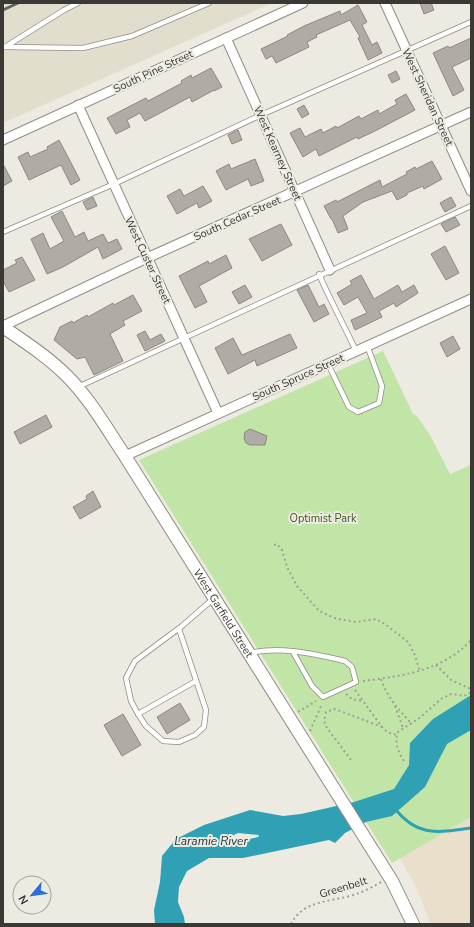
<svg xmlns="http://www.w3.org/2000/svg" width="474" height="927" font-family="'Nunito Sans',sans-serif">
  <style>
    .built { fill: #e2dece }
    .education { fill: #e9dfca }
    .green { fill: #c1e5a6 }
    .water { fill: #30a0b4; fill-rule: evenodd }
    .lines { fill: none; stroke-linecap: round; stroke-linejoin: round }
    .stream { stroke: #30a0b4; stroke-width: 3 }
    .building { fill: #b0aba4; stroke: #8e8882 }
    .lane-casing { stroke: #8f8c84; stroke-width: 6 }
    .street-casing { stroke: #8f8c84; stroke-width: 11 }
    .secondary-casing { stroke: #8f8c84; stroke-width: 14 }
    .path { stroke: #a19f99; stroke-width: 2; stroke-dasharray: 2 3; stroke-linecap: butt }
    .lane { stroke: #fff; stroke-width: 4.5 }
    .street { stroke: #fff; stroke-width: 9 }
    .secondary { stroke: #fff; stroke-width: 12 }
    .rail { stroke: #63615c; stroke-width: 3 }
    .labels { text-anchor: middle; stroke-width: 4; stroke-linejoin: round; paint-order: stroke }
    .street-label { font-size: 11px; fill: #3a3935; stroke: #eceae1 }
    .park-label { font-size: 11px; fill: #3e5c21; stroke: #eceae1 }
    .water-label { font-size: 12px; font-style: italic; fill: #1c3438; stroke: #eceae1 }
  </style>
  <rect width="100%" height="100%" fill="#eceae1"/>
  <path class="built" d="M3 3H272L3 123Z"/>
  <path class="education" d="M471 817V924H431L415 885 400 858Z"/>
  <path class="green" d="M383 351 413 414 416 415 430 435 450 474 471 465V817L392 863 139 460Z"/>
  <path class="water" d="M471 695V730L447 744 425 787 392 816 366 822 345 833 335 843 329 840 243 858H209L187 871 179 887 178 902 184 917 185 924H155L154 910 160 882 162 856 176 839 204 825 250 810 283 816 301 814 354 802 394 789 409 765 410 743 433 719ZM238 833 259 835 258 837 242 841 229 840 230 837Z"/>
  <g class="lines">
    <path class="stream" d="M395 809C419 838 438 832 471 828"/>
  </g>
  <g class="building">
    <path d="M420 3H431L434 10 424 14Z"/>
    <path d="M358 5 367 22 362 25 372 45 377 42 382 53 368 60 358 38 360 37 350 20 316 35 317 37 307 42 309 47 276 63 272 56 266 59 261 49 288 36 287 35 304 26 340 11 341 15Z"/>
    <path d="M471 38V58L452 67 464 90 453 96 433 53 448 46 449 48Z"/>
    <path d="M211 68 222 87 214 91V90L192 102 190 97 145 121 140 113 127 120 130 127 116 134 107 118 146 98 148 101 182 83 181 81 191 75 192 78Z"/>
    <path d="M396 71 400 79 392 83 388 75Z"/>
    <path d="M406 94 415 110 375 131 358 139 357 137 319 156 316 149 303 157 290 133 300 128 305 137 321 129 323 133 336 126 337 128 359 116 361 119 378 110 379 114 397 104 395 100Z"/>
    <path d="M304 105 309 114 302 118 297 109Z"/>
    <path d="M238 130 242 140 232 144 228 135Z"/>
    <path d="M59 140 80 180 71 185 61 165 29 180 18 157 28 152 30 157 48 149 47 147Z"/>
    <path d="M255 159 264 181 251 186 248 179 226 190 216 171 229 164 231 169Z"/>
    <path d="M432 161 442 179 424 189 423 186 407 193V195L397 200 392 191 363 202 343 216 348 229 338 233 332 219H331L324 206 336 200 337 202 380 180 382 187 407 174 406 172 415 167 416 169Z"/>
    <path d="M3 164 12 181 3 186Z"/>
    <path d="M203 186 212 201 199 208 197 203 177 214 167 196 180 189 184 196Z"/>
    <path d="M93 197 97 206 87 210 83 202Z"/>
    <path d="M451 197 456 206 445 212 440 203Z"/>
    <path d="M62 211 75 237 84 232 88 241 103 234 108 243 117 239 122 249 103 259 98 247 63 267 47 274 31 239 43 233 50 249 64 241 51 217Z"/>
    <path d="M455 217 460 225 446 232 441 224Z"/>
    <path d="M281 224 292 245 262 261 249 239Z"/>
    <path d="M445 246 459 273 446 280 431 254Z"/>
    <path d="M226 255 232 268 199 286 207 302 195 308 179 276 208 261 209 264Z"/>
    <path d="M22 257 35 280 9 292 3 281V270L17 263 15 260Z"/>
    <path d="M361 275 374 299 398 285 402 292 414 285 418 293 396 307 394 303 379 311 382 317 355 330 351 320 367 313 358 297 344 305 337 293 352 284 350 281Z"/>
    <path d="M245 285 252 297 239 304 232 292Z"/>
    <path d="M308 285 319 307 324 304 329 314 314 322 297 290Z"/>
    <path d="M133 295 142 311 123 321 125 325 110 334 123 361 94 375 85 357 77 359 54 340 60 327 72 321 73 323 87 315 88 317 113 303 114 305Z"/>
    <path d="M145 331 150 340 161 334 165 341 145 351 137 335Z"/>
    <path d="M290 334 297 348 257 366 255 360 228 374 215 348 233 338 242 355Z"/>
    <path d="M453 336 460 349 447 357 440 343Z"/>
    <path d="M46 415 52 427 20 444 14 432Z"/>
    <path d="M250 429 267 436 265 445H250L246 443 244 438 245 432Z"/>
    <path d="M93 491 101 507 80 519 73 507 87 499 86 496Z"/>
    <path d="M180 703 190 720 167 734 157 717Z"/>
    <path d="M123 714 141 745 122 756 104 725Z"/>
  </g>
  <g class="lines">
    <defs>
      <g id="lane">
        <path d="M3 47 83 48 132 36 209 3"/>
        <path d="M5 47 64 10 78 3"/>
        <path d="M3 232 114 184 261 115 471 22"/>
        <path d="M319 274C330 300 344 325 356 351"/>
        <path d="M328 364 349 407 358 412 379 403 382 386 367 345"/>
        <path d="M78 387 471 206"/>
        <path d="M179 629 206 710 204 727 195 735 179 742 163 741 146 726 138 714 131 701 126 678 135 661 182 626 213 599"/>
        <path d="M249 653C281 646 314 654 345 661L352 667 356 682 323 697 312 686 293 652"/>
        <path d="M138 714 196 681"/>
      </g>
      <g id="street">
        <path d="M385 3 471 191"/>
        <path d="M226 38 330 270"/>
        <path d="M78 105 218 413"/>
        <path d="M3 140 303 3"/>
        <path d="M3 326 147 258 471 112"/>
        <path d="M125 456 471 299"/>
      </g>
      <g id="secondary">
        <path id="s1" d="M3 327C25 342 48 357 67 376 90 399 107 429 125 456L392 881 413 924"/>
      </g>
    </defs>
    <use href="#lane" class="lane-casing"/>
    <use href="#street" class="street-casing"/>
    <use href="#secondary" class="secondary-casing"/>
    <g class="path">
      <path d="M274 545 277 544 282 550 287 567 297 586 319 611 337 619 356 622 376 619 385 624 408 642 414 653 420 671"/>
      <path d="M436 665 451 680 471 689"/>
      <path d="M381 679C387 697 398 709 411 723"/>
      <path d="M363 681C402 676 443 671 471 640"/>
      <path d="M355 690 382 727 387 732 397 735"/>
      <path d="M346 694 352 699 363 701"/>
      <path d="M395 706 403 728"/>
      <path d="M298 712 316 701"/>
      <path d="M310 731 322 704"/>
      <path d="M351 760 327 728 324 721 326 712 335 709 382 727"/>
      <path d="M404 761C398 752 394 742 398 732L421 717 441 699 451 694 464 696 471 692"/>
      <path d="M291 924C303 901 327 902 350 896 361 893 371 888 381 882"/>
    </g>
    <use href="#lane" class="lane"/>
    <use href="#street" class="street"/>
    <use href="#secondary" class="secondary"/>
    <path class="rail" d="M3 10 18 3"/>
  </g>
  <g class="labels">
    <g class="street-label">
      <text transform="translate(153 71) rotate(-25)" y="4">South Pine Street</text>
      <text transform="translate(428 97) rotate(65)" y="4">West Sheridan Street</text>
      <text transform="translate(278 153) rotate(66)" y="4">West Kearney Street</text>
      <text transform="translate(237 218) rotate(-24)" y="4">South Cedar Street</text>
      <text transform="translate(148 260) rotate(65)" y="4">West Custer Street</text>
      <text transform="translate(298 377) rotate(-24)" y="4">South Spruce Street</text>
      <text dy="4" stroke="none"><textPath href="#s1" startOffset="365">West Garfield Street</textPath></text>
      <text transform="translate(343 887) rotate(-17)" y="4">Greenbelt</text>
    </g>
    <g class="park-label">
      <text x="323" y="522">Optimist Park</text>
    </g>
    <g class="water-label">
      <text x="211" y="845">Laramie River</text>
    </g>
  </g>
  <rect width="474" height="927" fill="none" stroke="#3a3935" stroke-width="8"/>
  <g transform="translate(32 895) rotate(241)"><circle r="19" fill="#eceae1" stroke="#a5a39c"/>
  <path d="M0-3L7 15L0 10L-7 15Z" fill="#2b6edb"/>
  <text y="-6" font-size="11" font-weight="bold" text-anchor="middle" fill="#3a3935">N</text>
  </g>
</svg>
